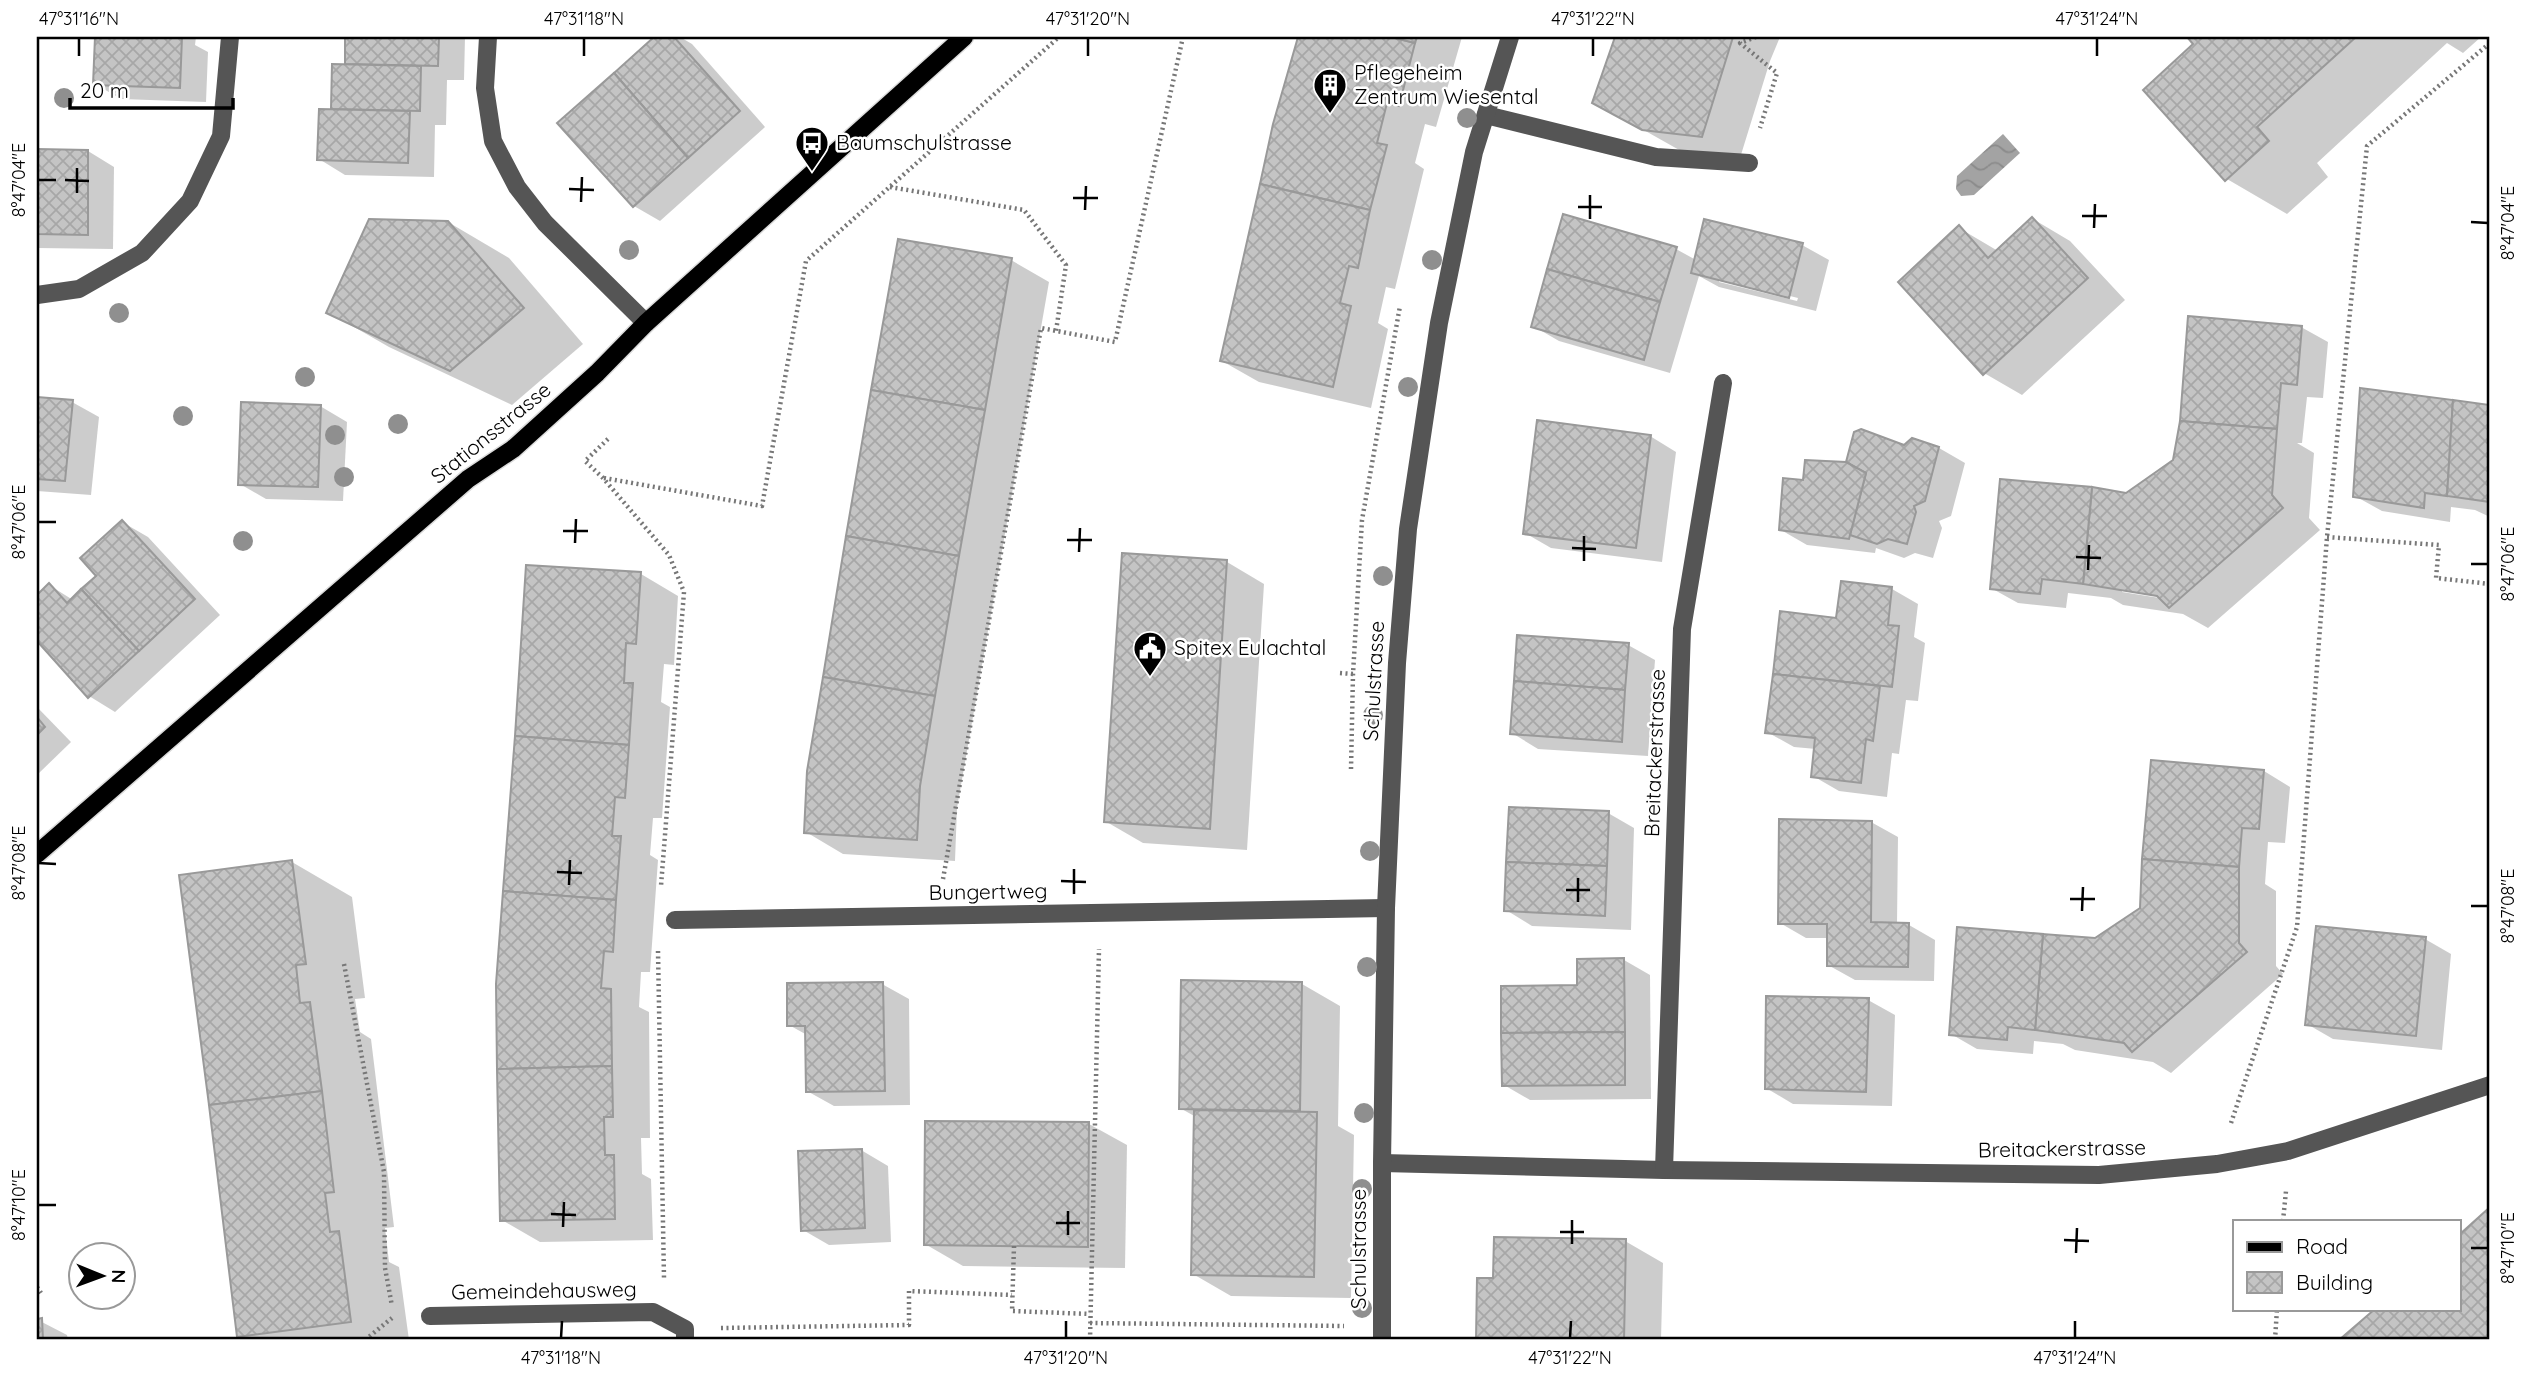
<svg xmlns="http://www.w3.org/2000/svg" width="2527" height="1377" font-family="Quicksand,sans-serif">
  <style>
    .water { fill: url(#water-waves) }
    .shadow { fill: #0003; fill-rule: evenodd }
    .building { fill: url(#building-cross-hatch); stroke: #999; stroke-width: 2 }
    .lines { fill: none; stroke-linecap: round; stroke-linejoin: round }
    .major-casing { stroke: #dbdbdb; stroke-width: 21 }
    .path { stroke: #777; stroke-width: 4.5; stroke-dasharray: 2 3.5; stroke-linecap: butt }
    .minor { stroke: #555; stroke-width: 18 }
    .major { stroke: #000; stroke-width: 18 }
    .tree { fill: #8f8f8f }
    .ticks { fill: none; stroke: #000; stroke-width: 2.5 }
    .labels { text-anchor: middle; stroke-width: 5; stroke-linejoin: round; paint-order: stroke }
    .poi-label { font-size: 21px; fill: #000; stroke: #fff; text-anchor: start }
    .street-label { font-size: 21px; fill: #000; stroke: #fff }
    .neatline { fill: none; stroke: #000; stroke-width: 2.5 }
    .ticks-label { font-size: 18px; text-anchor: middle; fill: #000 }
  </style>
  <defs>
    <pattern id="water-waves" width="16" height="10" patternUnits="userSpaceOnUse" patternTransform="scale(1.75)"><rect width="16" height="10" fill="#a3a3a3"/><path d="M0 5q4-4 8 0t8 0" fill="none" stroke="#8b8b8b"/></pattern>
    <pattern id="building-cross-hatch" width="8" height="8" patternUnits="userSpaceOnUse" patternTransform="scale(1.75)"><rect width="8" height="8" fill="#c4c4c4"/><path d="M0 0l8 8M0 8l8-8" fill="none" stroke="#a7a7a7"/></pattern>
  </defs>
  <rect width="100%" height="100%" fill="#fff"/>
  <path class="water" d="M2003 134 2020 153 1974 195 1961 196 1956 189 1957 176Z"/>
  <g class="shadow">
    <path d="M95 37H196L195 45 208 52 206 102 121 99 95 84Z"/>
    <path d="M347 37H465L464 80H447L446 125H435L434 177 345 175 319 159 333 111 334 65 347 66Z"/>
    <path d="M656 37H680L692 44 765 127 660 221 634 206 560 123Z"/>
    <path d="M1300 37H1462L1436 127 1425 124 1415 163 1424 169 1395 289 1386 287 1378 323 1388 329 1371 408 1259 382 1222 361 1275 125Z"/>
    <path d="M1617 37H1780L1770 61 1740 158 1681 151 1594 102Z"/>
    <path d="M2189 37H2481L2463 53 2447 43 2317 163 2328 177 2287 214 2227 179 2196 44Z"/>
    <path d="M37 151H88L114 167 113 249 37 248Z"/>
    <path d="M2033 219 2070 241 2125 300 2022 395 1984 373 1959 228 1998 251Z"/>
    <path d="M448 222 509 258 583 344 512 405 389 347 328 312Z"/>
    <path d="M1802 245 1829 260 1816 311 1719 287 1699 276 1670 373 1559 341 1533 326 1676 249 1696 260ZM1719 278 1798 298 1797 301 1719 282Z"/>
    <path d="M1011 260 1049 282 957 808 955 861 843 854 806 832Z"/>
    <path d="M2301 327 2328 342 2323 398 2307 397 2302 443H2297L2314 453 2309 518 2320 530 2208 628 2183 614 2123 605 2111 598 2068 593 2066 608 2018 603 1991 588 2175 461ZM2122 588 2166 595V599L2122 592Z"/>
    <path d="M2362 390 2490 407V517L2475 510 2451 507 2450 522 2382 511 2355 496Z"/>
    <path d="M37 398 72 402 99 417 91 495 37 491Z"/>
    <path d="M320 406 347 422 343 501 266 499 240 484Z"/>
    <path d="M1650 436 1676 452 1662 562 1551 548 1525 533Z"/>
    <path d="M1904 447 1939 448 1965 463 1951 516 1939 521 1942 528 1933 558 1915 553 1904 558 1876 548 1875 553 1807 545 1781 530 1805 482 1847 464Z"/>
    <path d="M122 522 148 537 220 615 115 712 89 696 37 639V597L49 585 73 600 99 576Z"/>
    <path d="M1227 562 1264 584 1247 850 1143 843 1105 821Z"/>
    <path d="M641 574 678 596 674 665 664 664 661 702 670 707 662 818H653L650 855 658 860 650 972H641L639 1007 649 1012 650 1138H641L642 1174 651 1179 653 1240 540 1242 502 1220Z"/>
    <path d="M1842 583 1892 589 1918 604 1914 637 1925 643 1918 701 1906 700 1899 754 1892 753 1887 797 1839 791 1813 776 1816 749 1794 747 1767 732 1782 613 1837 620Z"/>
    <path d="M1628 645 1655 660 1648 756 1538 749 1512 733Z"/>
    <path d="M37 707 71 742 37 775Z"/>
    <path d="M2264 771 2290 787 2285 843 2268 842 2265 884 2276 891V966L2283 974 2171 1073 2153 1062 2075 1050 2063 1044 2034 1041 2033 1054 1977 1049 1951 1034 2142 909Z"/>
    <path d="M1608 813 1634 828 1631 930 1532 926 1506 910Z"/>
    <path d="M1871 822 1898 837 1897 924 1909 925 1935 940 1934 981 1855 980 1828 965 1829 938H1806L1780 923Z"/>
    <path d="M292 862 352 897 365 998 355 999 360 1032 371 1039 394 1227 385 1228 389 1262 399 1267 409 1340H246L239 1336Z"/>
    <path d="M2425 939 2451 954 2442 1050 2333 1039 2307 1024Z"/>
    <path d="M1624 960 1650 975 1651 1099 1530 1100 1504 1085Z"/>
    <path d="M882 984 909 999 910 1105 834 1106 807 1091V1035L789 1025Z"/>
    <path d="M1302 984 1340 1006 1338 1126 1354 1135 1351 1298 1231 1296 1193 1274 1196 1117 1180 1108Z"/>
    <path d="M1868 1000 1895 1015 1892 1106 1793 1104 1766 1088Z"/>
    <path d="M1089 1124 1127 1145 1125 1268 963 1266 925 1244Z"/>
    <path d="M861 1150 888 1166 891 1242 829 1245 803 1230Z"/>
    <path d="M2490 1209V1340H2342L2378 1309H2459V1237Z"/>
    <path d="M1625 1241 1663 1263 1661 1340H1478L1479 1279 1495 1280Z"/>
    <path d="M37 1308 38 1320 67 1335 68 1340H37Z"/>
  </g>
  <g class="building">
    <path d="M95 37H182L180 88 93 85Z"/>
    <path d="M345 37H439L438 66 345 64Z"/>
    <path d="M654 37H674L740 111 688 158 614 73Z"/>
    <path d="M1298 37H1391L1415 43 1399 106 1387 103 1377 143 1387 145 1370 210 1260 184 1273 124Z"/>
    <path d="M1391 37H1417L1415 43Z"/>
    <path d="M1615 37H1733L1702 137 1642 130 1592 103Z"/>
    <path d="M2187 37H2356L2257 127 2269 141 2225 181 2143 90 2193 44Z"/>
    <path d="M332 64 421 66 420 111 331 109Z"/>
    <path d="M614 73 688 158 633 207 557 123Z"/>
    <path d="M319 109 410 111 408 163 317 160Z"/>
    <path d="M37 149 88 150V235L37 234Z"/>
    <path d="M1260 184 1370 210 1358 268 1349 266 1340 303 1351 306 1333 387 1220 361Z"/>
    <path d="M1563 214 1677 247 1660 302 1547 269Z"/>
    <path d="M2032 217 2088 278 1983 375 1898 282 1959 225 1988 258Z"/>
    <path d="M369 219 448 221 524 308 450 371 326 313Z"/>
    <path d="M1704 219 1803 243 1789 298 1691 273Z"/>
    <path d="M898 239 1012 258 985 410 871 390Z"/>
    <path d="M1547 269 1660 302 1644 360 1531 327Z"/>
    <path d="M2188 316 2302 326 2297 385 2281 383 2277 429 2180 421Z"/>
    <path d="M2360 388 2453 400 2447 496 2425 493 2424 508 2353 497Z"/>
    <path d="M871 390 985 410 959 556 846 536Z"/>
    <path d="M37 397 73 400 65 481 37 479Z"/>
    <path d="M2453 400 2490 405V502L2447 496Z"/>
    <path d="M241 402 321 405 318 487 238 485Z"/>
    <path d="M1537 420 1651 435 1636 548 1523 534Z"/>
    <path d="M2180 421 2277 429 2272 495 2283 508 2169 608 2157 596 2083 584 2092 487 2126 493 2173 460Z"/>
    <path d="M1861 429 1904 445 1912 438 1939 447 1925 501 1914 506 1916 512 1907 544 1888 539 1877 544 1850 535 1866 473 1846 462 1854 432Z"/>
    <path d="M1805 460 1846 462 1866 473 1849 539 1779 530 1783 478 1803 480Z"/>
    <path d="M2000 479 2092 487 2083 584 2042 579 2040 594 1990 589Z"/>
    <path d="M122 520 195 599 139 651 81 589 96 576 80 558Z"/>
    <path d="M846 536 959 556 935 696 823 677Z"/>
    <path d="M1122 553 1227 560 1210 829 1104 822Z"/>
    <path d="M526 565 641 572 636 644 626 643 624 683H633L629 745 515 736Z"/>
    <path d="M1841 581 1892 587 1888 625 1899 626 1892 687 1773 674 1780 611 1836 618Z"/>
    <path d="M49 583 67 603 81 589 139 651 88 698 37 641V595Z"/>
    <path d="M1517 635 1629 643 1625 690 1514 681Z"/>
    <path d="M1773 674 1880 686 1873 741 1866 739 1861 783 1811 777 1815 738 1765 733Z"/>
    <path d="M823 677 935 696 920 786 917 840 804 833 807 771Z"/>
    <path d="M1514 681 1625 690 1622 742 1510 734Z"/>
    <path d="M37 717 45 727 37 735Z"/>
    <path d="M515 736 629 745 625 798 615 797 612 836H621L616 900 503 891Z"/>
    <path d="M2151 760 2264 770 2259 829 2242 828 2239 867 2142 859Z"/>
    <path d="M1509 807 1609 811 1607 866 1506 862Z"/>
    <path d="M1779 819 1872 821 1871 922 1909 923 1908 967 1827 966V924H1778Z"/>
    <path d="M2142 859 2239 867V943L2247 952 2132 1052 2124 1043 2035 1030 2043 934 2095 938 2140 908Z"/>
    <path d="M292 860 306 964 296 965 300 1003 310 1002 322 1091 209 1105 179 875Z"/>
    <path d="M1506 862 1607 866 1605 916 1504 911Z"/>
    <path d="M503 891 616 900 613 952 604 951 601 988 611 989 612 1066 497 1069 496 984Z"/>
    <path d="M2316 926 2426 937 2416 1036 2305 1025Z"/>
    <path d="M1957 927 2043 934 2035 1030 2008 1027 2007 1040 1949 1035Z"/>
    <path d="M1624 958 1625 1032 1501 1033V986L1577 985V959Z"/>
    <path d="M1181 980 1302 982 1300 1111 1179 1109Z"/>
    <path d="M883 982 885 1091 806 1092 805 1026H787V983Z"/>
    <path d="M1766 996 1869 998 1866 1092 1765 1089Z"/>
    <path d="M1625 1032V1085L1502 1086 1501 1033Z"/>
    <path d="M612 1066 613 1117H604L605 1155H614L615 1219 500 1221 497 1069Z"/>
    <path d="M322 1091 334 1192 325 1193 330 1232 339 1231 351 1322 237 1337 209 1105Z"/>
    <path d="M1194 1110 1317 1112 1314 1277 1191 1275Z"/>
    <path d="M925 1121 1089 1122 1088 1247 924 1245Z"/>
    <path d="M862 1149 865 1228 801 1231 798 1151Z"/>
    <path d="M2490 1207V1340H2339L2375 1309H2459V1235Z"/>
    <path d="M1494 1237 1626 1239 1624 1340H1476L1477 1278H1493Z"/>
    <path d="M42 1318 43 1340H37V1319Z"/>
  </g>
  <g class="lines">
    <defs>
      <path id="major" d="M37 854 468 479 513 449 597 373 646 323 964 37"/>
    </defs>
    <use href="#major" class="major-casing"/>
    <g class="path">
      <path d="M1756 37 1740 43 1777 73 1760 128"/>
      <path d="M890 187 1024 210 1066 265 1056 331"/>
      <path d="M608 439 585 461 603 478 669 555 684 592 661 886"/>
      <path d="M604 478 762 506 806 261 1059 37"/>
      <path d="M2327 537 2439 545 2436 578 2490 584"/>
      <path d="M1340 673 1353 674"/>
      <path d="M1351 769 1353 674 1362 520 1400 306"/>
      <path d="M943 879 1041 328 1115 342 1183 37"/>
      <path d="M658 951 664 1278"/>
      <path d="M344 964 384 1172 385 1268 392 1306"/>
      <path d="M2231 1123 2297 927 2327 537 2367 146 2490 43"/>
      <path d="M2283 1221 2286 1191"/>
      <path d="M1014 1246 1012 1311 1090 1314"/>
      <path d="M37 1287 41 1293"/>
      <path d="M1090 1323 1344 1326"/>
      <path d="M721 1328 909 1325V1291L1012 1295"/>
      <path d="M365 1340 392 1318"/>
      <path d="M1090 1340 1099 949"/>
      <path d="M2275 1340 2277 1309"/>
    </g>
    <g class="minor">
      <path d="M488 37 485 88 493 141 517 187 545 223 646 323"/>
      <path d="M1486 115 1656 157 1749 163"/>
      <path d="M37 295 79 289 142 253 190 201 221 136 230 37"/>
      <path d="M675 920 1386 908"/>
      <path d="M1382 1163 1664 1170 2099 1175 2217 1164 2288 1151 2490 1085"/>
      <path d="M1664 1170 1682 629 1723 383"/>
      <path d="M430 1316 653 1312 685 1329V1340"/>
      <path d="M1382 1340V1163L1386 908 1397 663 1408 529 1439 323 1474 152 1510 37"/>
    </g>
    <use href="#major" class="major"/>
  </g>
  <g class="tree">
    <circle cx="64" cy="98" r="10"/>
    <circle cx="1467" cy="118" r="10"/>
    <circle cx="629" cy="250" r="10"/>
    <circle cx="1432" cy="260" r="10"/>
    <circle cx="119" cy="313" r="10"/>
    <circle cx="305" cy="377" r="10"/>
    <circle cx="1408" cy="387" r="10"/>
    <circle cx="183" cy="416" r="10"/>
    <circle cx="398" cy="424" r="10"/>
    <circle cx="335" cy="435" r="10"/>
    <circle cx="344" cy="477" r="10"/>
    <circle cx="243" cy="541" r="10"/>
    <circle cx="1383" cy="576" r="10"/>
    <circle cx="1373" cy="715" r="10"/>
    <circle cx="1370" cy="851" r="10"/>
    <circle cx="1367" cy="967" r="10"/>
    <circle cx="1364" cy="1113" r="10"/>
    <circle cx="1362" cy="1189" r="10"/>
    <circle cx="1362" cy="1308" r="10"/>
  </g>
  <path class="ticks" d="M79 56V38M584 56V38M1088 56V38M1593 56V38M2097 56V38M38 180H56M65 180 89 181M569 189 594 190M77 193V168M1073 198H1098M581 202 582 177M1578 207H1602M1085 210 1086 186M2082 216H2107M1590 219V195M2471 222 2488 223M2094 228 2095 204M38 522H56M563 531H588M1067 540H1092M575 543 576 519M1572 548 1596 549M1079 552 1080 528M2076 557 2101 558M1584 561V536M2471 564H2488M2088 570 2089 545M38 863 56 864M557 872 582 873M1061 881 1086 882M569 885 570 860M1566 890H1590M1074 894V869M2070 899H2095M1578 902V878M2471 906H2488M2082 911 2083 887M38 1205H56M551 1214 576 1215M1056 1223H1080M563 1227 564 1202M1560 1232H1584M1068 1235V1211M2064 1240 2089 1241M1572 1244V1220M2471 1248H2488M2076 1253 2077 1228M561 1338 562 1321M1066 1338V1321M1570 1338 1571 1321M2075 1338V1321"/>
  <defs>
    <symbol id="building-pin" viewBox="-11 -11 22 30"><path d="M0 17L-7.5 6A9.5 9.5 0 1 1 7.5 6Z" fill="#000" stroke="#fff"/><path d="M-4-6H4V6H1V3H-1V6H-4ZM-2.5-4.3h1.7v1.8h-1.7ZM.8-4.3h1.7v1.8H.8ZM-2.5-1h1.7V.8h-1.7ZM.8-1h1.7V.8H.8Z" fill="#fff"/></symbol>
    <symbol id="bus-pin" viewBox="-11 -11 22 30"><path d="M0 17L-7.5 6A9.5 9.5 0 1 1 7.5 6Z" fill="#000" stroke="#fff"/><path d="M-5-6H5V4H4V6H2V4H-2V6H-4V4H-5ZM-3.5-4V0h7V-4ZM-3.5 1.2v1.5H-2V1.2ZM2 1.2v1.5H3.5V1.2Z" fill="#fff"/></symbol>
    <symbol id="civic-pin" viewBox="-11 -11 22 30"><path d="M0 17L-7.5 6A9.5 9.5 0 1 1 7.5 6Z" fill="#000" stroke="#fff"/><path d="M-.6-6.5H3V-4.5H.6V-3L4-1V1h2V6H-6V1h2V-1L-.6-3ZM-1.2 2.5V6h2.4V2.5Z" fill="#fff"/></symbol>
  </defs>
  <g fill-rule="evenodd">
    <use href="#building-pin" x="1311" y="66" width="38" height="52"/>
    <use href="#bus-pin" x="793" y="124" width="38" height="52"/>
    <use href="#civic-pin" x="1131" y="629" width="38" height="52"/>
  </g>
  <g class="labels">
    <g class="poi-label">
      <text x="1354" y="80">Pflegeheim<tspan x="1354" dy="24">Zentrum Wiesental</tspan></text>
      <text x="836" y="150">Baumschulstrasse</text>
      <text x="1174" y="655">Spitex Eulachtal</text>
    </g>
    <g class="street-label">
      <text transform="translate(491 433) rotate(-39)" y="7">Stationsstrasse</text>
      <text transform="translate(1374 681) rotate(-87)" y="7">Schulstrasse</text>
      <text transform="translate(1655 753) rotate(-88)" y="7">Breitackerstrasse</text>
      <text transform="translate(988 892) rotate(-1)" y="7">Bungertweg</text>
      <text transform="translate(2062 1149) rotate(-1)" y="7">Breitackerstrasse</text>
      <text transform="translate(1359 1249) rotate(-90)" y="7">Schulstrasse</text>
      <text transform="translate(544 1291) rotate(-1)" y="7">Gemeindehausweg</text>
    </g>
  </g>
  <rect width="2527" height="1377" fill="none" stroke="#ffffff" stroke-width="77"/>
  <rect x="2233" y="1220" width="228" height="91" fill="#ffffff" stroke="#999999" stroke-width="2"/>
  <rect x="2247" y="1242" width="35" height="10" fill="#000000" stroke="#999999" stroke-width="2"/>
  <text x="2296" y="1254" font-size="21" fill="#000000">Road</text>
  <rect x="2247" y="1272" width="35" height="21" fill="url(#building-cross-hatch)" stroke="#999999" stroke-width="2"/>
  <text x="2296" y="1290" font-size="21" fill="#000000">Building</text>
  <g transform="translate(102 1276) rotate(91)"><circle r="33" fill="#ffffff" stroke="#999999" stroke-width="2"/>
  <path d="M0-5L12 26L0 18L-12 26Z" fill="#000000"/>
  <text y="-10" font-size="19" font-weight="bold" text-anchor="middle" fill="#000000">N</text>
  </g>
  <path d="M70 98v10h163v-10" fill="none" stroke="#000000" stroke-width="3.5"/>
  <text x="80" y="98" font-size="21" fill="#000000" stroke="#ffffff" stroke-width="5" paint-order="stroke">20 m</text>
  <rect x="38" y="38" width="2450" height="1300" class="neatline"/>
  <g class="ticks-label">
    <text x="79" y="25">47°31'16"N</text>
    <text x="584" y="25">47°31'18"N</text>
    <text x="1088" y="25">47°31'20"N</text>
    <text x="1593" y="25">47°31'22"N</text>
    <text x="2097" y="25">47°31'24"N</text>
    <text transform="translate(19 180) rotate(-90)" y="6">8°47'04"E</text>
    <text transform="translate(2508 223) rotate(-90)" y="6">8°47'04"E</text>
    <text transform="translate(19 522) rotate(-90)" y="6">8°47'06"E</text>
    <text transform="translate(2508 564) rotate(-90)" y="6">8°47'06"E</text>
    <text transform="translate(19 863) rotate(-90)" y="6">8°47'08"E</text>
    <text transform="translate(2508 906) rotate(-90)" y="6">8°47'08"E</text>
    <text transform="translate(19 1205) rotate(-90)" y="6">8°47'10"E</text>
    <text transform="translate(2508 1248) rotate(-90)" y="6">8°47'10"E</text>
    <text x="561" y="1364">47°31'18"N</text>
    <text x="1066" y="1364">47°31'20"N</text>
    <text x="1570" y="1364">47°31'22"N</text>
    <text x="2075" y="1364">47°31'24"N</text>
  </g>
</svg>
